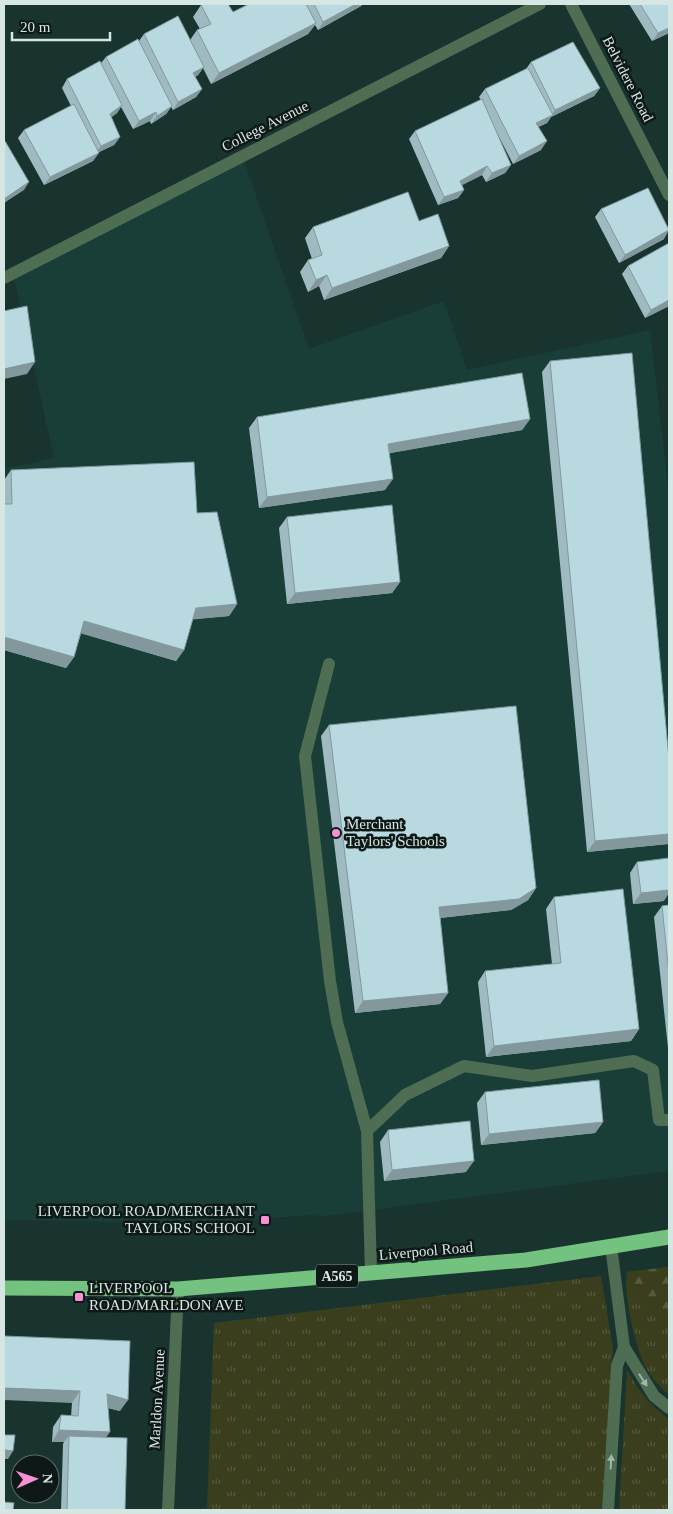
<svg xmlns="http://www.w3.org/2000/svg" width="673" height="1514" font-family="Georgia,serif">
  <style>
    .built { fill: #193e38 }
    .grass { fill: url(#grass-tufts) }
    .forest { fill: url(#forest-firs) }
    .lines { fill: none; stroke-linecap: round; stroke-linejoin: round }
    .lane { stroke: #4e6d52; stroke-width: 12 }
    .street { stroke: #4e6d52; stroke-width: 12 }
    .highway { stroke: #73c27f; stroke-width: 15 }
    .wall { fill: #9fbbc1 }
    .shaded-wall { fill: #82989d }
    .building { fill: #b9d9e0; stroke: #82989d }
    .oneway { fill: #a0b6a8 }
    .poi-dot { fill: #f591d2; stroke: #0e1917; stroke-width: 2 }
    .labels { text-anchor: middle; stroke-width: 5; stroke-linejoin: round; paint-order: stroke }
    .shield { fill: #0e1917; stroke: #9aa8a5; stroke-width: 1 }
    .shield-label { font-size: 14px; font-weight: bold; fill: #d6e6e2 }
    .street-label { font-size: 15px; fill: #d6e6e2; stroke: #0e1917 }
    .poi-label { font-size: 15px; fill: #d6e6e2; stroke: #0e1917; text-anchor: start }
  </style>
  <defs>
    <pattern id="grass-tufts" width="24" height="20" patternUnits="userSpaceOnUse" patternTransform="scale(1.25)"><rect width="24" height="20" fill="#3a3e1d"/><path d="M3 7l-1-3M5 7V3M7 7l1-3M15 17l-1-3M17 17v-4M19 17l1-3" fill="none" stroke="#565a3e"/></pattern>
    <pattern id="forest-firs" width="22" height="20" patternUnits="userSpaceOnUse" patternTransform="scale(1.25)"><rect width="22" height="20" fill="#3a3e1d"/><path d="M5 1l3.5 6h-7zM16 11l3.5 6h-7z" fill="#565a3e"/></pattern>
  </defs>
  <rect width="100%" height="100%" fill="#19342f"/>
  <path class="built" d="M242 155 309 349 444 301 467 370 650 330 669 496V1171L317 1217 316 1215 182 1223 4 1220V469L54 458 12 269Z"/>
  <g class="grass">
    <path d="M669 1267V1395C659 1386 650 1376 644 1364 635 1344 623 1294 627 1272Z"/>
    <path d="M601 1276 613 1348 602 1510H207L214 1323Z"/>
    <path d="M627 1370C640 1392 648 1404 669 1419V1510H619Z"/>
  </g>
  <path class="forest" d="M669 1267V1309L642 1302 626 1284 627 1272Z"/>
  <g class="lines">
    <g class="lane">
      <path d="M329 664 305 756 330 981 337 1022 367 1131"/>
      <path d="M611 1246 624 1347 654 1396 669 1408"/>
      <path d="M371 1273 367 1131 405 1095 464 1066 532 1076 634 1061 653 1070 659 1120H669"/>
      <path d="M608 1510 617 1366 624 1347"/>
    </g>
    <g class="street">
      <path d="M571 4 669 195"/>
      <path d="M4 278 540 4"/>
      <path d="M168 1510 178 1289"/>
    </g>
    <path class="highway" d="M4 1288 178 1289 526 1260 669 1237"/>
  </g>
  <g class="wall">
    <path d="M249 4H363L361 6 318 30 315 25 308 34 211 84 203 68 198 75 195 77 202 89 196 97 173 110 171 107 166 114 151 124 150 121 133 129 121 107 117 113 111 117 120 137 114 145 99 152 93 161 44 185 18 138 24 130 71 106 62 88 67 79 101 63 106 57 139 41 144 34 190 40 197 30 200 29 193 17 201 5 233 12Z"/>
    <path d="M629 4H669V33L652 41Z"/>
    <path d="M531 62 600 88 594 96 551 117 547 123 538 127 541 150 513 164 496 131 511 165 505 173 486 182 482 175 462 185 464 190 458 198 438 205 409 139 415 131 481 100 479 97 485 89 526 69Z"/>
    <path d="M601 209 664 239 619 263 595 217Z"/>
    <path d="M419 221 449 246 441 258 324 300 319 286 308 292 300 272 308 260 312 259 305 238 313 227Z"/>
    <path d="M628 266 669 306 645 318 622 274Z"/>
    <path d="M550 361 668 844 587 852 542 372Z"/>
    <path d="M257 417 530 419 522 430 389 453 385 490 259 508 249 428Z"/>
    <path d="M11 470 197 513 237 604 229 616 193 619 184 650 176 661 81 633 74 657 66 668 4 650V480Z"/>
    <path d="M287 517 400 582 392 593 287 604 279 528Z"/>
    <path d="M329 725 536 888 528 900 511 910 440 918 448 993 440 1004 355 1013 321 736Z"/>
    <path d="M637 862 664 901 633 904 630 873Z"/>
    <path d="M554 897 639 1029 631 1041 486 1057 478 982 485 971 552 964 546 909Z"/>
    <path d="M669 905V1057L654 917 662 906Z"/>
    <path d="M485 1092 603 1122 595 1133 481 1145 477 1103Z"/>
    <path d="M388 1130 466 1172 384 1181 380 1142Z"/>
    <path d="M4 1336 120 1411 108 1408 106 1437 125 1510H61L63 1444 64 1442H52L53 1427 61 1415 71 1416 72 1403Z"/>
  </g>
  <g class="shaded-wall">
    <path d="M356 4H363L361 6 318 30 323 22Z"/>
    <path d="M316 23 308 34 211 84 219 73Z"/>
    <path d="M669 28V33L652 41 658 33Z"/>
    <path d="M204 67 198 75 187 82 193 73Z"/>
    <path d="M600 88 594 96 551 117 547 123 530 131 536 123 551 116 555 110Z"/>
    <path d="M202 89 196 97 173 110 178 102Z"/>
    <path d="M122 105 117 113 104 123 110 114Z"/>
    <path d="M172 106 166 114 151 124 157 116Z"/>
    <path d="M156 112 150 121 133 129 139 121Z"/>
    <path d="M120 137 114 145 95 154 101 146Z"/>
    <path d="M547 141 541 150 513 164 519 156Z"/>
    <path d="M99 153 93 161 44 185 50 177Z"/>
    <path d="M511 165 505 173 486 182 492 173Z"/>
    <path d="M487 166 482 175 454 189 460 181Z"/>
    <path d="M29 182 24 190 4 203V199Z"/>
    <path d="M464 190 458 198 438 205 444 197Z"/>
    <path d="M669 230 664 239 619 263 625 255Z"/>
    <path d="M449 246 441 258 324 300 332 288Z"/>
    <path d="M327 275 319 286 308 292 316 280Z"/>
    <path d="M669 300V306L645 318 651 310Z"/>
    <path d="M35 362 27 374 4 379V369Z"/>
    <path d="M530 419 522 430 380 455 388 444Z"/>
    <path d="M393 479 385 490 259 508 267 497Z"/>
    <path d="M400 582 392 593 287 604 295 593Z"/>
    <path d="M237 604 229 616 188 620 196 608Z"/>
    <path d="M84 621 184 650 176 661 76 632Z"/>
    <path d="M4 637 74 657 66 668 4 650Z"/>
    <path d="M669 834V843L668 844 587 852 595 841Z"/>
    <path d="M536 888 528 900 511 910 431 919 439 907Z"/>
    <path d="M669 890V893L664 901 633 904 641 893Z"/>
    <path d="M448 993 440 1004 355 1013 363 1001Z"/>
    <path d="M639 1029 631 1041 486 1057 494 1046Z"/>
    <path d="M603 1122 595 1133 481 1145 489 1134Z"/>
    <path d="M474 1161 466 1172 384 1181 392 1170Z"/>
    <path d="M4 1388 80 1391 72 1403 4 1400Z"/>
    <path d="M107 1394 128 1400 120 1411 100 1406Z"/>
    <path d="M59 1430 110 1432 102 1443 69 1436 64 1442H52Z"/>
    <path d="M5 1450 13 1451 8 1459H4Z"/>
  </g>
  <g class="building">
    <path d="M205 4H228L233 12 249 4H306L316 23 219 73 197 30 211 24 201 5Z"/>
    <path d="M314 4H356L323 22Z"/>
    <path d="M640 4H669V28L658 33Z"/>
    <path d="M178 16 204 67 193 73 202 89 178 102 144 34Z"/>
    <path d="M138 39 172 106 157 116 156 112 139 121 106 57Z"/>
    <path d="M573 42 600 88 555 110 531 62Z"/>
    <path d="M100 61 122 105 110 114 120 137 101 146 67 79Z"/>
    <path d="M528 68 553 115 536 123 547 141 519 156 485 89Z"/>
    <path d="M482 99 511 165 492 173 487 166 460 181 464 190 444 197 415 131Z"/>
    <path d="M74 104 99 153 50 177 24 130Z"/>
    <path d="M4 141H5L29 182 4 199Z"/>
    <path d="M648 188 669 230 625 255 601 209Z"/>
    <path d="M408 192 419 221 438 214 449 246 332 288 327 275 316 280 308 260 322 255 313 227Z"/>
    <path d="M669 243V300L651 310 628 266Z"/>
    <path d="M27 306 35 362 4 369V311Z"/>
    <path d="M632 353 669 760V834L595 841 550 361Z"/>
    <path d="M522 373 530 419 388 444 393 479 267 497 257 417Z"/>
    <path d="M194 462 197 513 217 512 237 604 196 608 184 650 84 621 74 657 4 637V504H12L11 470Z"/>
    <path d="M392 505 400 582 295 593 287 517Z"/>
    <path d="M516 706 536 888 519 899 439 907 448 993 363 1001 329 725Z"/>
    <path d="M669 858V890L641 893 637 862Z"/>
    <path d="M623 889 639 1029 494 1046 485 971 561 963 554 897Z"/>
    <path d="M669 905V974L662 906Z"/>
    <path d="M599 1080 603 1122 489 1134 485 1092Z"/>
    <path d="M470 1121 474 1161 392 1170 388 1130Z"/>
    <path d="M4 1336 130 1341 128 1400 107 1394 110 1432 59 1430 61 1415 78 1416 80 1391 4 1388Z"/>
    <path d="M4 1435H15L13 1451 5 1450 4 1465Z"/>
    <path d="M69 1436 127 1438 125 1510H67Z"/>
    <path d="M4 1502 14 1503 13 1510H4Z"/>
  </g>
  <defs><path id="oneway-solid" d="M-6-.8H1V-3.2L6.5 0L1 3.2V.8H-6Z" transform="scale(1.25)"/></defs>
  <g class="oneway">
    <use href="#oneway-solid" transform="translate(643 1380) rotate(57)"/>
    <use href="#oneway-solid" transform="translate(611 1462) rotate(-87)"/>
  </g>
  <g class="poi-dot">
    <circle cx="336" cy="833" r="5"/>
    <rect x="260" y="1215" width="10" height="10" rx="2.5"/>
    <rect x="74" y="1292" width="10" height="10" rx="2.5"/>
  </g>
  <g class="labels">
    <rect class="shield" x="316" y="1264.5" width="42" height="23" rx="4"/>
    <g class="shield-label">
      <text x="337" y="1281">A565</text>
    </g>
    <g class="street-label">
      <text transform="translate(628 79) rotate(63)" y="5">Belvidere Road</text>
      <text transform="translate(265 126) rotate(-27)" y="5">College Avenue</text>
      <text transform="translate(426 1251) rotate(-5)" y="5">Liverpool Road</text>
      <text transform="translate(157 1399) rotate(-87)" y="5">Marldon Avenue</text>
    </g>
    <g class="poi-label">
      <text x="346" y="829">Merchant<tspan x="346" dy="17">Taylors' Schools</tspan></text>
      <text x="255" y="1216" text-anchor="end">LIVERPOOL ROAD/MERCHANT<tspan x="255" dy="17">TAYLORS SCHOOL</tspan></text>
      <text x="89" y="1293">LIVERPOOL<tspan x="89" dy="17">ROAD/MARLDON AVE</tspan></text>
    </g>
  </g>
  <rect width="673" height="1514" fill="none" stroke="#d6e6e2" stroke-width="10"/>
  <g transform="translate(35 1479) rotate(88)"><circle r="24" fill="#0e1917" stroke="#5e6b68"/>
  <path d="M0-4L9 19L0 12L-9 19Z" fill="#f591d2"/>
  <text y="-8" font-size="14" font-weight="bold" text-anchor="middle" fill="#d6e6e2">N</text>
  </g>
  <path d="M12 32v8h98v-8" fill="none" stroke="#d6e6e2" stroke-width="2.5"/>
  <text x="20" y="32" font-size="15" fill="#d6e6e2" stroke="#0e1917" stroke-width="4" paint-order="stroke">20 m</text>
</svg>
